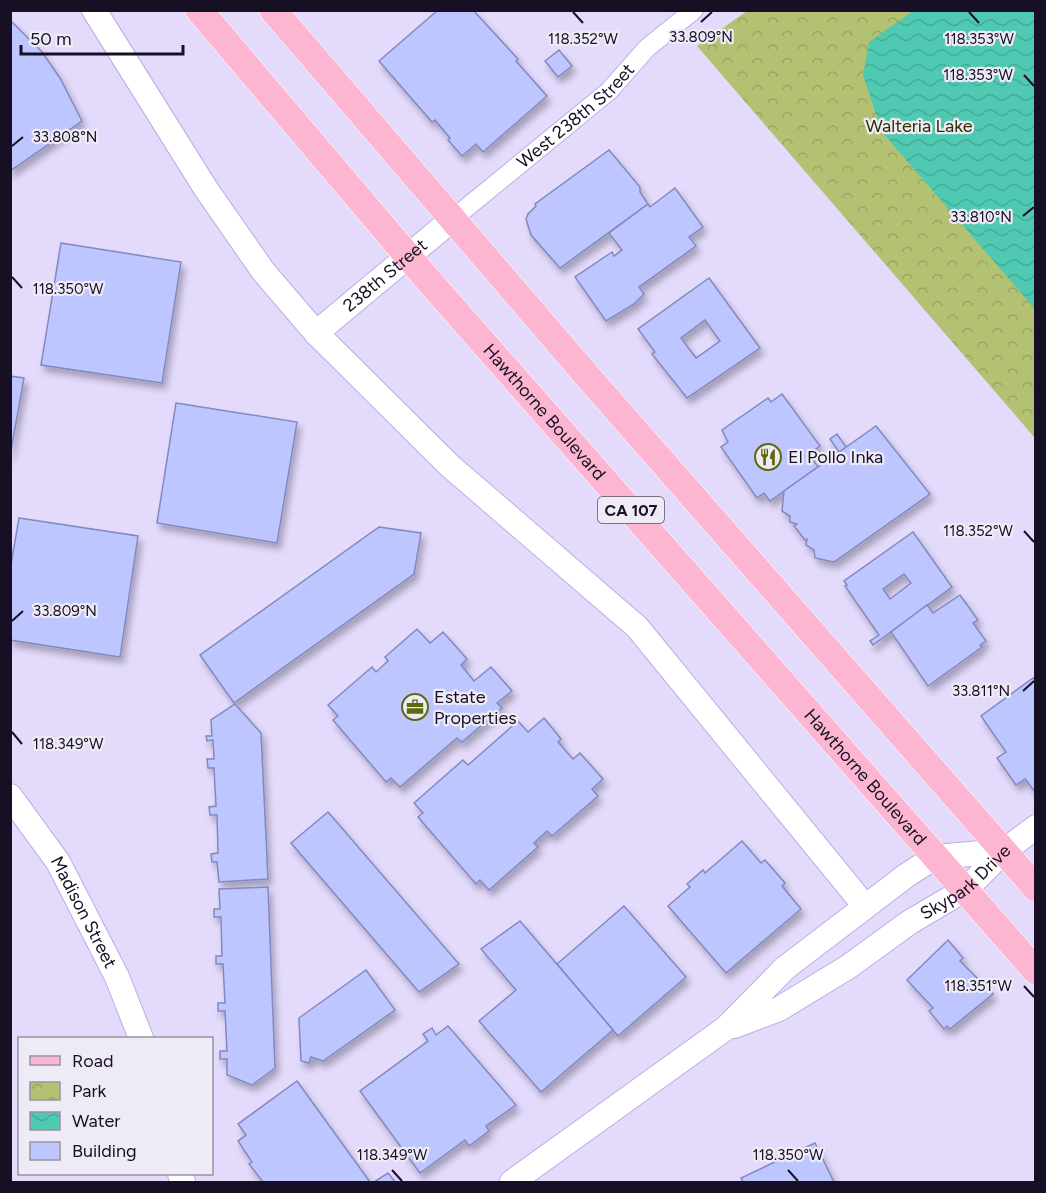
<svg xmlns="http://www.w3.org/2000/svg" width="1046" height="1193" font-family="Figtree,sans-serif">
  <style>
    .park { fill: url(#park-crowns) }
    .water { fill: url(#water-waves) }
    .building { fill: #bdc6fe; stroke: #8189be; stroke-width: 1.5; fill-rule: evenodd; filter: url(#shadow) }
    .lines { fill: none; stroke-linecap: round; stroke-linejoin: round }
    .street-casing { stroke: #bcade4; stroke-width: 20 }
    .secondary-casing { stroke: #bcade4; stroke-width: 26 }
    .primary-casing { stroke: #fff; stroke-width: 28 }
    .street { stroke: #fff; stroke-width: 18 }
    .secondary { stroke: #fff; stroke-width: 24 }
    .primary { stroke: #fdb6d1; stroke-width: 27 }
    .ticks { fill: none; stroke: #171024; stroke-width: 2 }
    .labels { text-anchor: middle; stroke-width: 4.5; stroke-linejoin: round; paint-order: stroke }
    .shield { fill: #eeebf6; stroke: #585263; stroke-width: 1.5 }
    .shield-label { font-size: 16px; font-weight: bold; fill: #171024 }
    .street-label { font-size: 18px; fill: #171024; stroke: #eeebf6 }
    .park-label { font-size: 18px; fill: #2b3100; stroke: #eeebf6 }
    .poi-label { font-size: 18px; fill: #171024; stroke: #eeebf6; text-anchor: start }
    .ticks-label { font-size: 15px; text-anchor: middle; fill: #171024; stroke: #eeebf6; stroke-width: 4.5; stroke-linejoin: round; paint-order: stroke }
  </style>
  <defs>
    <pattern id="park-crowns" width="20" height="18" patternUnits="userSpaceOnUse" patternTransform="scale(1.5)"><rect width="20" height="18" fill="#b3c172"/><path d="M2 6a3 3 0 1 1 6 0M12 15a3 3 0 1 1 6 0" fill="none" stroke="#99a563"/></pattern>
    <pattern id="water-waves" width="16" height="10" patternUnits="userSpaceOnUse" patternTransform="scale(1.5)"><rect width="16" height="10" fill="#4fc9b1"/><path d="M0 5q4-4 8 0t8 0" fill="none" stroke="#44ac98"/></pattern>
    <filter id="shadow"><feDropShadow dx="3.5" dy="6" stdDeviation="3" flood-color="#0004"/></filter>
  </defs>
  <rect width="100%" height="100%" fill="#e3dafc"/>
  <path class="park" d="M747 11H1035V438L697 46Z"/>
  <path class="water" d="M913 11H1035V309L882 132 863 75 869 42Z"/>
  <g class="building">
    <path d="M438 10H473L518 59 516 61 547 96 483 152 476 144 462 156 448 140 450 138 435 120 432 122 379 61Z"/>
    <path d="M10 20 42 52 60 78 82 121 10 171Z"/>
    <path d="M559 50 572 66 558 77 545 61Z"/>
    <path d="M609 150 640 187V192L648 204 560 268 531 235 526 219 528 214 536 206 535 204Z"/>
    <path d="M675 188 703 227 689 237 696 246 639 287 644 294 634 304 606 321 575 277 612 252 614 256 622 250 609 233 648 204 650 207Z"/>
    <path d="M61 243 181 262 162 383 41 365Z"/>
    <path d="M709 278 760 348 687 398 652 354 655 352 638 329ZM705 320 720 341 696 358 681 338Z"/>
    <path d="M10 376 24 378 10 456Z"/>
    <path d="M782 394 820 446 809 454 818 467 770 501 764 493 757 498 721 447 728 442 722 430 768 398 771 402Z"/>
    <path d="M176 403 297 422 277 543 157 523Z"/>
    <path d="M876 426 930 494 834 562 815 558 814 550 806 545 807 539 805 540 794 526 797 524 790 522V516L782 511 784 491Z"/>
    <path d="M837 434 846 447 839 452 830 439Z"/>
    <path d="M19 518 138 536 120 657 10 640V570Z"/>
    <path d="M379 527 421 533 414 574 234 703 200 655Z"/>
    <path d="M913 532 952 587 873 645 870 641 879 635 845 586 847 585 844 581ZM904 574 911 583 890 599 883 589Z"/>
    <path d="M960 595 978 620 973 623 986 641 980 645 982 647 928 686 891 632 927 605 933 613Z"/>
    <path d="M417 629 430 643 443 632 467 659 461 665 474 681 491 667 512 691 497 703 502 708 462 742 457 738 400 787 391 778 386 782 333 720 338 716 328 705 372 667 376 672 388 661 385 657Z"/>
    <path d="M1033 678 1036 681V793L1025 779 1016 785 997 758 1006 752 981 716Z"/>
    <path d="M235 704 261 733 268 879 219 882 217 862H212L211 854 218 853 217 815H210L209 807 216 806 214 768H208L207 759H214L213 740 207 741 206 736H212L211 720Z"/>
    <path d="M544 718 561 739 558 742 573 759 580 753 603 779 592 789 598 796 552 836 547 831 534 843 538 847 489 890 480 880 476 884 418 817 423 813 414 803 463 760 468 765 518 721 528 732Z"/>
    <path d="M328 812 459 964 419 992 291 843Z"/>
    <path d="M742 841 761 863 765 860 785 883 782 886 801 909 726 973 668 906 690 887 687 884 703 870 705 873Z"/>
    <path d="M268 887 275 1068 252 1085 227 1075V1059H220V1051H227L225 1011H218V1003H225L223 964H216V956H222L221 917H214V909H220L219 889Z"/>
    <path d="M624 906 686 977 618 1036 557 964Z"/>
    <path d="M520 921 613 1030 541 1092 479 1021 516 990 481 949Z"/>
    <path d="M948 940 963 958 960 961 993 994 950 1029 947 1026 944 1029 929 1011 933 1008 907 980Z"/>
    <path d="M366 970 395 1010 323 1061 311 1057 309 1063 301 1061 299 1018Z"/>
    <path d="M448 1026 516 1105 486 1126 489 1131 469 1146 465 1140 420 1173 360 1091 428 1041 423 1034 432 1028 436 1035Z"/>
    <path d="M297 1081 370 1182H263L249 1164 252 1162 238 1141 246 1135 238 1124Z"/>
    <path d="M815 1143 834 1182H743L741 1178Z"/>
    <path d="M388 1173 395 1182H374Z"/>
  </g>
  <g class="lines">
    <defs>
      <g id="street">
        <path id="s1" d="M454 218 609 91 647 48 694 10"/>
      </g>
      <g id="secondary">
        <path d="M94 10 206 189 263 271 316 333 450 466 637 627 864 905"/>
        <path id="s2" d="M316 333 454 218"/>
        <path id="s3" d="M10 796 58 862 117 977 141 1038"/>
        <path id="s4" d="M734 1026 779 1009 848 967 910 922 966 889 1004 851 1036 827"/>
        <path d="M180 1174 183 1182"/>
        <path d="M512 1182 726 1028 785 968 907 875 935 857 1004 851"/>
      </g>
      <g id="primary">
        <path id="s5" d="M199 10 429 281 1036 971"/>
        <path d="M273 10 589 378 1036 888"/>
      </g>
    </defs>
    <use href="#street" class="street-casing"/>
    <use href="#secondary" class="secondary-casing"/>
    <use href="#primary" class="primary-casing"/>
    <use href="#street" class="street"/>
    <use href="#secondary" class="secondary"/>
    <use href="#primary" class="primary"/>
  </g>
  <path class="ticks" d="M573 12 583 23M969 12 979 23M701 22 712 12M1024 75 1034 86M12 146 23 137M1023 216 1034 207M12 277 22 288M1024 531 1034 542M12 621 23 611M1023 691 1034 681M12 732 22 744M1024 986 1034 997M392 1170 402 1181M788 1170 798 1181"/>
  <defs>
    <symbol id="restaurant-ring" viewBox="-11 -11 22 22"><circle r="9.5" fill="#eeebf6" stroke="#5d690f" stroke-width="1.5"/><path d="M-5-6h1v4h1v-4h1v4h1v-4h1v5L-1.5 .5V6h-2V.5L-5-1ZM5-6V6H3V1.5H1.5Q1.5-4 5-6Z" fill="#5d690f"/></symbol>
    <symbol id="office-ring" viewBox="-11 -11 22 22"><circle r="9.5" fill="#eeebf6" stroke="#5d690f" stroke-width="1.5"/><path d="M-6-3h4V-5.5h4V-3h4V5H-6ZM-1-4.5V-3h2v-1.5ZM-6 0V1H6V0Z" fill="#5d690f"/></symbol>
  </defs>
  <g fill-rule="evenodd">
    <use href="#restaurant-ring" x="753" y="442" width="30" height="30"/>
    <use href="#office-ring" x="400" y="692" width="30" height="30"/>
  </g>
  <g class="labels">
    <rect class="shield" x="598" y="497" width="66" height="26" rx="4.5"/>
    <g class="shield-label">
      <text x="631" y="516">CA 107</text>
    </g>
    <g class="street-label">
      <text dy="6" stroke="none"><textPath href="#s1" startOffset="159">West 238th Street</textPath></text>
      <text dy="6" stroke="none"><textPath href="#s2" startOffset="90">238th Street</textPath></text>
      <text dy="6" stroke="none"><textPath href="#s5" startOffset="530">Hawthorne Boulevard</textPath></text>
      <text dy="6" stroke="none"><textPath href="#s5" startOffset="1016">Hawthorne Boulevard</textPath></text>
      <text dy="6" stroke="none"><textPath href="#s4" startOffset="274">Skypark Drive</textPath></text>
      <text dy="6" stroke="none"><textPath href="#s3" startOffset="138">Madison Street</textPath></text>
    </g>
    <g class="park-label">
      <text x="919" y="132">Walteria Lake</text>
    </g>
    <g class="poi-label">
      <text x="788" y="463">El Pollo Inka</text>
      <text x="434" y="703">Estate<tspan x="434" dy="21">Properties</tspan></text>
    </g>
  </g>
  <g class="ticks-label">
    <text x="701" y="42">33.809°N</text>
    <text x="583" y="44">118.352°W</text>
    <text x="979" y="44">118.353°W</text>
    <text x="978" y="80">118.353°W</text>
    <text x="65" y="142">33.808°N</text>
    <text x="981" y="222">33.810°N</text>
    <text x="68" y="294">118.350°W</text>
    <text x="978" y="536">118.352°W</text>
    <text x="65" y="616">33.809°N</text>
    <text x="981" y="696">33.811°N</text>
    <text x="68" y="749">118.349°W</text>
    <text x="978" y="991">118.351°W</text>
    <text x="392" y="1160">118.349°W</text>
    <text x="788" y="1160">118.350°W</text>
  </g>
  <rect width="1046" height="1193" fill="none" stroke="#171024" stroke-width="24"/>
  <rect x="18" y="1037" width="195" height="138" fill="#eeebf6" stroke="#9893a2" stroke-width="1.5"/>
  <rect x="30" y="1056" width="30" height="9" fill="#fdb6d1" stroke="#9893a2" stroke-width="1.5"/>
  <text x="72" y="1067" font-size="18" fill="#171024">Road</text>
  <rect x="30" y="1082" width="30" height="18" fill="url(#park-crowns)" stroke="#9893a2" stroke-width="1.5"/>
  <text x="72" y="1097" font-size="18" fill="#171024">Park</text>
  <rect x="30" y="1112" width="30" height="18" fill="url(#water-waves)" stroke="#9893a2" stroke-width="1.5"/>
  <text x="72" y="1127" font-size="18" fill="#171024">Water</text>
  <rect x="30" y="1142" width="30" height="18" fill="#bdc6fe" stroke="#9893a2" stroke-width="1.5"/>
  <text x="72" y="1157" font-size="18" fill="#171024">Building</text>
  <path d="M21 45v9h162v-9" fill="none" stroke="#171024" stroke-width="3"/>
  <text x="30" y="45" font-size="18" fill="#171024" stroke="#eeebf6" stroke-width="4.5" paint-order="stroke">50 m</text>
</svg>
